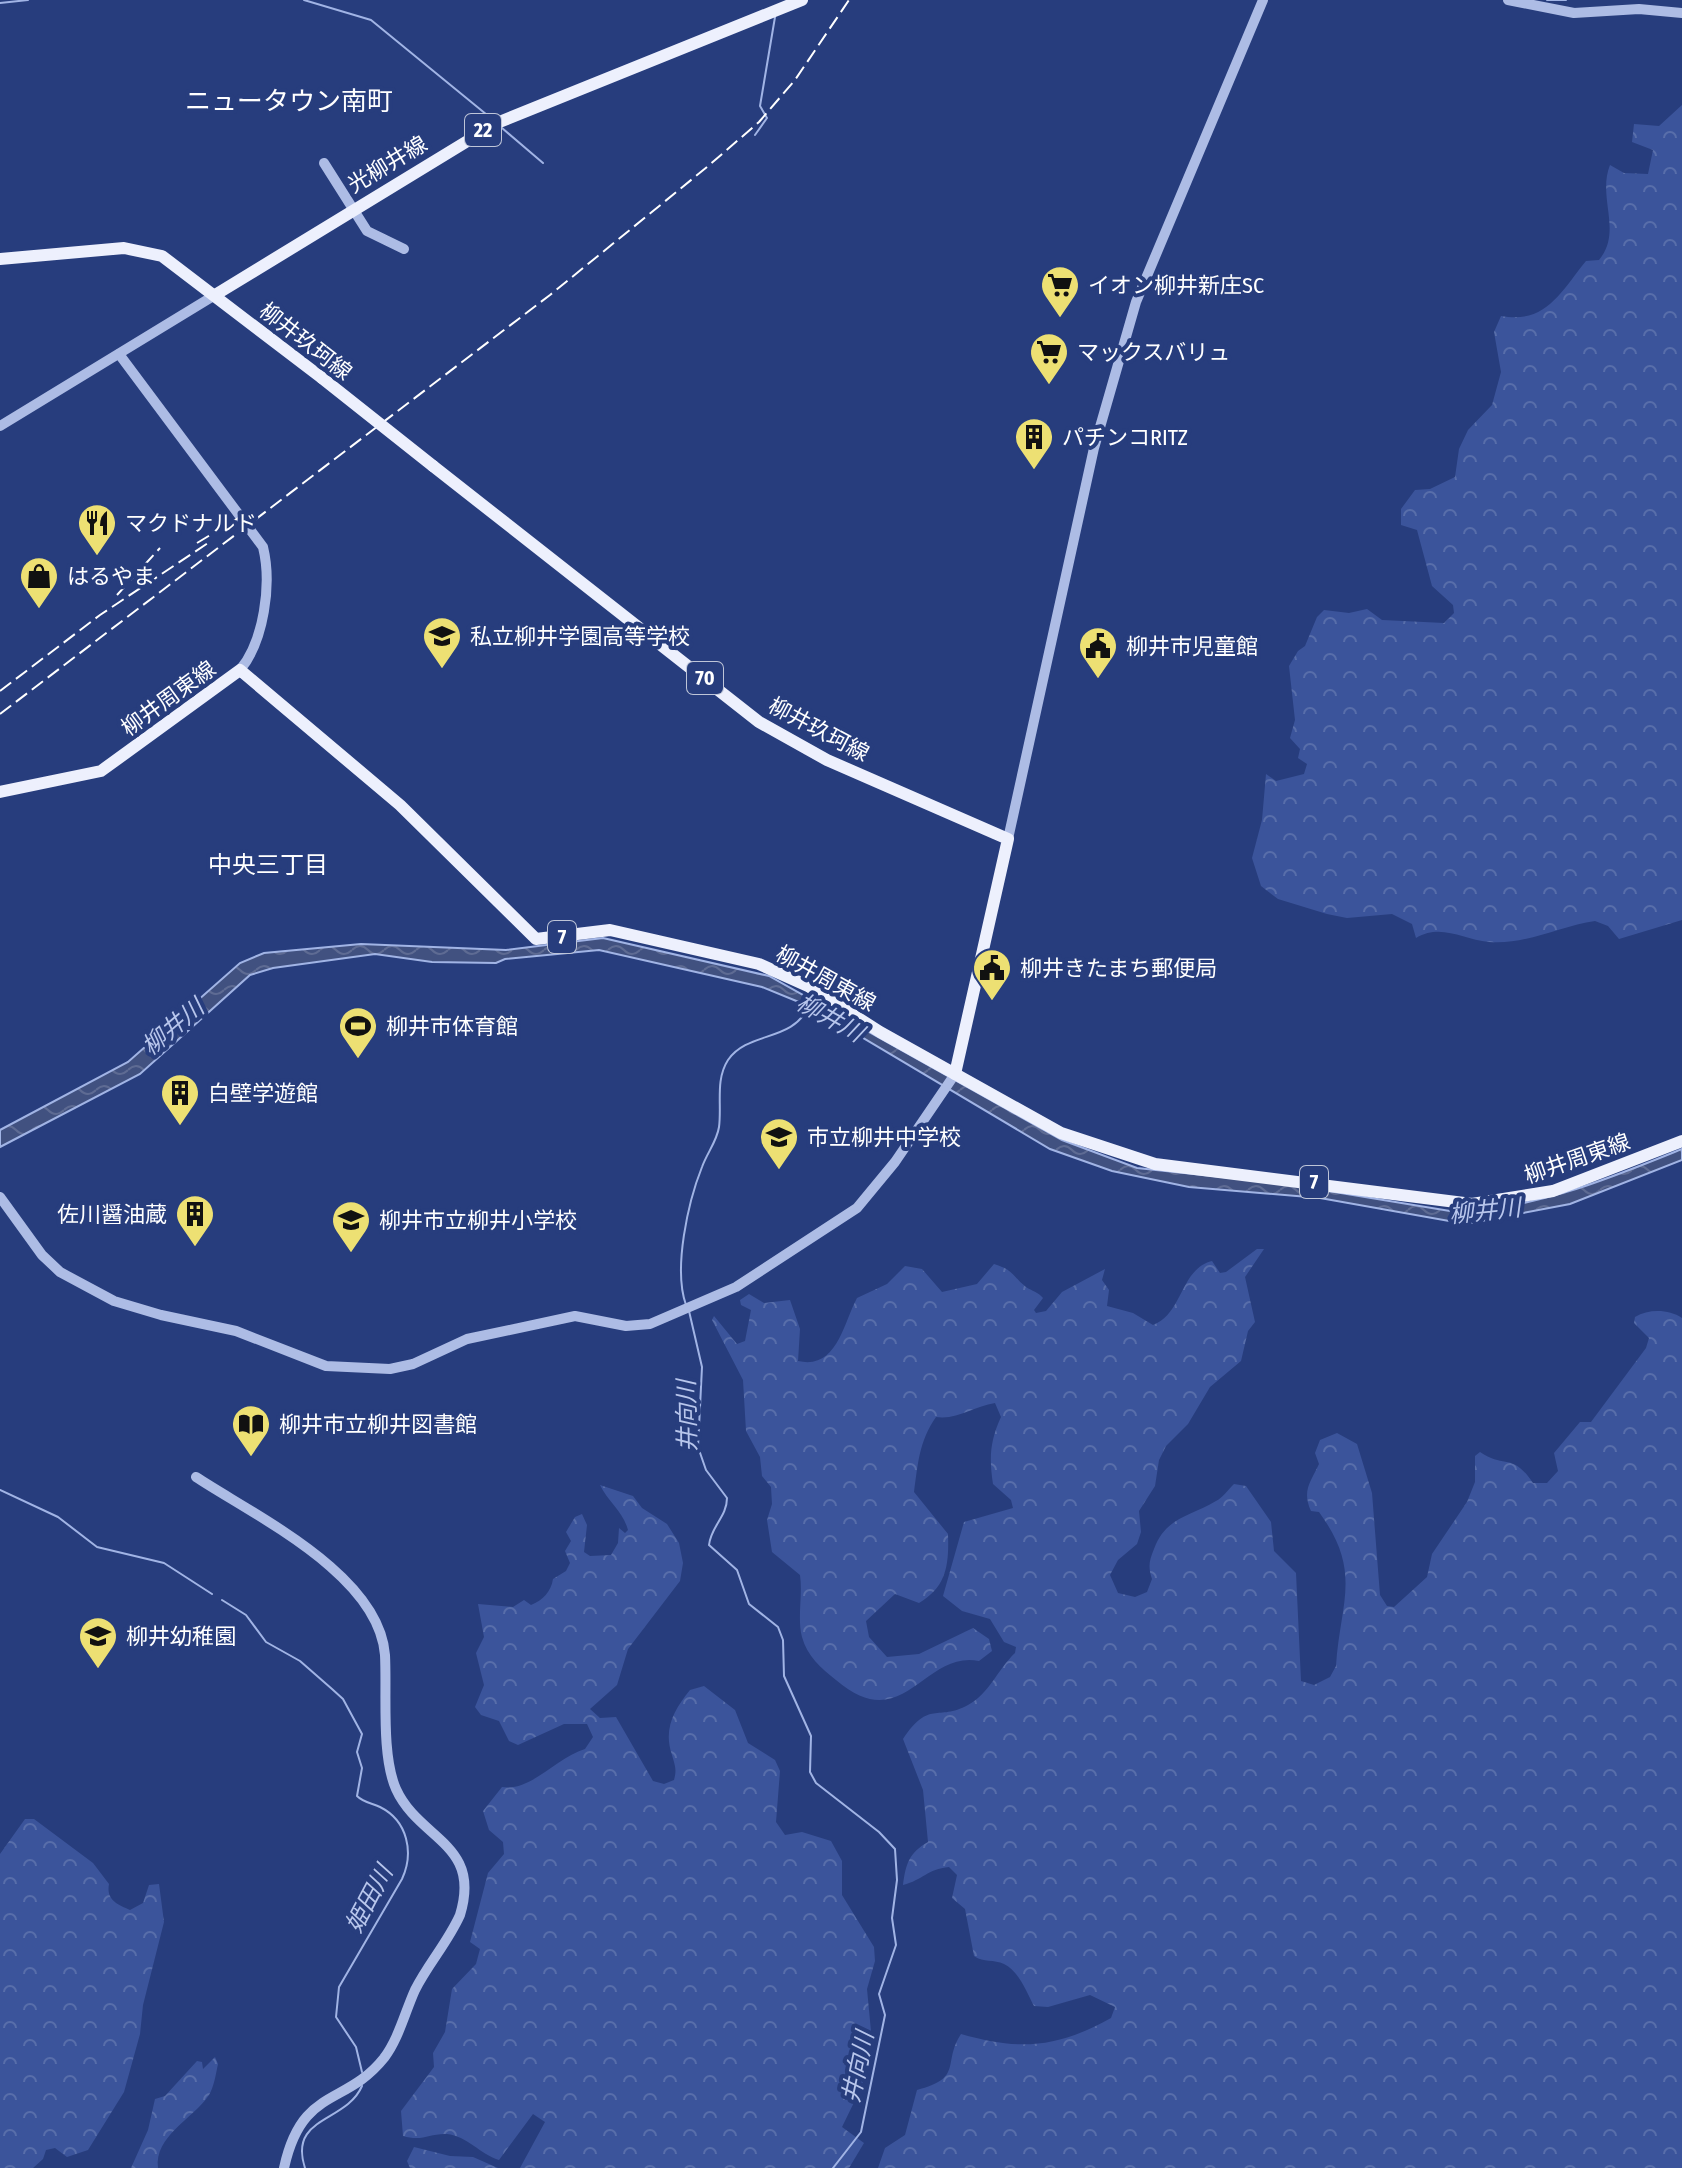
<svg xmlns="http://www.w3.org/2000/svg" width="1682" height="2168" font-family="'Fira Sans Condensed','Noto Sans JP',sans-serif">
  <style>
    .forest { fill: url(#forest-crowns) }
    .water { fill: url(#water-waves); stroke: #a1b4e5; stroke-width: 2 }
    .lines { fill: none; stroke-linecap: round; stroke-linejoin: round }
    .stream { stroke: #a1b4e5; stroke-width: 2 }
    .minor { stroke: #adbce5; stroke-width: 10 }
    .major { stroke: #edf0fd; stroke-width: 12 }
    .rail { stroke: #fff; stroke-width: 2; stroke-dasharray: 14 6; stroke-linecap: butt }
    .major-bridge { stroke: #edf0fd; stroke-width: 12 }
    .labels { text-anchor: middle; stroke-width: 8; stroke-linejoin: round; paint-order: stroke }
    .shield { fill: #273d7d; stroke: #bec5d8; stroke-width: 2 }
    .shield-label { font-size: 20px; font-weight: bold; fill: #fff }
    .street-label { font-size: 22px; fill: #fff; stroke: #273d7d }
    .poi-label { font-size: 22px; fill: #fff; stroke: #273d7d; text-anchor: start }
    .neighbourhood-label { font-size: 24px; fill: #fff; stroke: #273d7d }
    .water-label { font-size: 24px; font-style: italic; fill: #b8c6ec; stroke: #273d7d }
    .quarter-label { font-size: 26px; fill: #fff; stroke: #273d7d }
  </style>
  <defs>
    <pattern id="forest-crowns" width="20" height="18" patternUnits="userSpaceOnUse" patternTransform="scale(2)"><rect width="20" height="18" fill="#3b549b"/><path d="M2 6a3 3 0 1 1 6 0M12 15a3 3 0 1 1 6 0" fill="none" stroke="#586eaa"/></pattern>
    <pattern id="water-waves" width="16" height="10" patternUnits="userSpaceOnUse" patternTransform="scale(2)"><rect width="16" height="10" fill="#415180"/><path d="M0 5q4-4 8 0t8 0" fill="none" stroke="#5e6b93"/></pattern>
  </defs>
  <rect width="100%" height="100%" fill="#273d7d"/>
  <g class="forest">
    <path d="M1682 105V920L1619 939 1608 926 1595 921C1560 926 1526 945 1489 942 1463 940 1442 923 1416 938L1412 924 1392 914 1347 918 1327 914 1278 899 1261 886 1252 858 1262 820 1266 774 1276 781 1304 774 1307 764 1298 758 1300 749 1290 738 1295 720 1289 666 1298 651 1305 646 1317 617 1324 610 1349 613 1367 609 1382 620 1444 623 1454 613 1453 605 1432 586 1417 530 1401 525V509L1415 490 1430 489 1455 477 1459 449 1468 430 1492 405 1501 372 1494 332 1501 316C1546 324 1560 293 1586 261L1599 260C1623 231 1597 198 1610 165L1624 173 1648 174 1653 150 1632 142 1634 124 1659 126Z"/>
    <path d="M1257 1249H1264L1245 1277 1255 1322 1248 1331 1241 1361 1210 1387 1188 1424 1166 1446 1159 1460 1155 1486 1139 1511 1141 1532 1137 1544 1118 1560 1110 1575 1118 1593 1135 1597 1147 1592 1152 1579C1148 1567 1149 1561 1154 1549 1166 1517 1189 1517 1216 1501 1222 1498 1228 1490 1234 1484L1246 1486 1271 1522 1274 1551 1296 1573 1301 1681 1314 1685 1330 1677 1336 1666C1340 1602 1363 1572 1319 1512L1311 1511C1302 1491 1310 1483 1319 1464L1315 1453 1320 1440 1337 1433 1357 1444 1372 1493 1380 1595 1387 1606 1394 1607 1427 1577 1432 1554 1467 1502 1475 1482V1456L1480 1452C1505 1469 1512 1452 1533 1483H1547L1558 1471 1554 1453 1580 1422H1591L1646 1348 1649 1338 1634 1323 1635 1317C1649 1309 1668 1309 1682 1318V2168H878L885 2148 905 2135 917 2090C964 2078 942 2063 961 2034 1020 2051 1057 2048 1111 2018L1115 2007 1090 1995 1048 2007 1034 2006C1027 1993 1019 1971 1004 1964 994 1959 984 1963 974 1956L965 1909 952 1898 957 1875 949 1867C927 1869 923 1880 903 1885 906 1863 909 1853 928 1842L923 1790 903 1739C930 1699 937 1722 968 1705 989 1694 998 1669 1015 1653L1016 1647 1004 1642 990 1619 962 1611 943 1596 964 1522 1013 1508 1011 1500 993 1484C989 1458 990 1441 1001 1417L995 1403C974 1406 958 1420 936 1417 919 1441 918 1464 914 1492L948 1534C949 1564 947 1587 919 1603L895 1594 866 1621 869 1637 887 1657 919 1654 973 1628 989 1639 992 1651 979 1661C923 1650 904 1738 836 1680 821 1668 807 1656 802 1637 797 1618 803 1595 800 1575L772 1552 767 1520 772 1504 771 1487 762 1476 760 1457 746 1431 743 1380 712 1320 714 1316 737 1344 745 1341 751 1310 741 1305 740 1300 749 1294 764 1303 790 1300 800 1329 798 1361C837 1370 843 1324 857 1298L887 1284 905 1266 922 1269 942 1292 977 1284 994 1264C1014 1270 1012 1276 1026 1287 1032 1291 1038 1292 1043 1298L1034 1310 1036 1313 1046 1311 1062 1292 1105 1269 1102 1280 1109 1290 1107 1306 1133 1313 1153 1325C1183 1314 1180 1269 1212 1261L1220 1273 1226 1272Z"/>
    <path d="M600 1485 633 1496 642 1508 667 1524 679 1543 683 1563 680 1581 628 1649 617 1685 590 1709 600 1718 616 1717 653 1781 664 1784 674 1780C677 1769 675 1766 672 1755 663 1729 674 1710 690 1690L704 1686 735 1710 748 1743 775 1760 780 1771 776 1822 785 1835 802 1832 831 1841 842 1861V1895L874 1947 875 1961 867 1989 872 2042 862 2086 842 2127 864 2143 849 2168H520L545 2122 533 2114 499 2160C480 2154 467 2136 447 2134 429 2133 423 2142 403 2136L401 2111 434 2067 433 2053 445 2032 452 1989 476 1964 480 1949 470 1942 488 1873 504 1854 503 1842 489 1830 483 1811 502 1787C531 1792 557 1757 585 1749L593 1737 587 1724H564L518 1745 509 1741 499 1721 481 1715 475 1707 484 1685 476 1653 484 1637 478 1604 513 1607 524 1600 531 1605C543 1600 551 1592 553 1579L566 1571 570 1563 565 1551 571 1541 566 1532 575 1517 582 1514 587 1525 584 1552 590 1556 611 1555 618 1543 619 1528 625 1533 628 1530C623 1511 608 1502 600 1485Z"/>
    <path d="M25 1819H34L93 1863 109 1884C106 1900 117 1904 130 1910L143 1903 149 1885 159 1884 164 1922 143 2005 140 2034 124 2092 88 2150 67 2157 55 2148 46 2150 43 2159 33 2168H0V1854Z"/>
    <path d="M215 2057 218 2064C216 2073 214 2087 209 2095 193 2119 154 2136 158 2168H131L148 2130 155 2099 165 2096 197 2061 202 2062 203 2069Z"/>
    <path d="M414 2147 450 2156 473 2157 498 2168H410L407 2161Z"/>
  </g>
  <path class="water" d="M603 938 769 976 1062 1140 1137 1168 1280 1183 1450 1211C1532 1211 1608 1179 1682 1149V1160L1570 1204 1466 1224 1320 1198 1189 1187 1112 1171 1050 1149 811 1007 762 987 599 950 505 959 496 963 432 962 375 954 273 968 250 975 140 1074 0 1147V1130L128 1062 240 963 264 953 361 944 506 950Z"/>
  <g class="lines">
    <g class="stream">
      <path d="M304 0 371 20 492 119"/>
      <path d="M1547 0H1566"/>
      <path d="M0 3 28 0"/>
      <path d="M502 128 543 163"/>
      <path d="M755 135 767 118 760 106 775 17"/>
      <path d="M686 1305C673 1269 688 1202 702 1167 707 1153 717 1141 719 1127 722 1105 715 1080 728 1060 748 1031 793 1042 808 1007"/>
      <path d="M689 1311 702 1367 698 1447 706 1470 727 1498C727 1517 711 1526 709 1545L737 1570 749 1604 778 1627 783 1640 784 1676 811 1736 810 1772 816 1783 879 1832 895 1849 897 1880 892 1918 896 1945 879 1994 885 2015 861 2132 833 2168"/>
      <path d="M0 1490 58 1517 97 1547 164 1563 212 1594"/>
      <path d="M222 1600 246 1615 266 1642 300 1661 332 1689 343 1699 362 1734 357 1752 362 1768 357 1796C364 1803 372 1803 380 1807 408 1821 414 1853 402 1879L339 1987 336 2017 356 2047 362 2072"/>
      <path d="M305 2168C288 2116 346 2123 362 2086"/>
    </g>
    <g class="minor">
      <path d="M1508 0 1574 13 1639 9 1682 13"/>
      <path d="M324 163 367 231 404 249"/>
      <path d="M119 354 263 547C272 584 264 641 240 670"/>
      <path d="M0 426 215 295"/>
      <path d="M1008 839 1094 448 1136 302 1263 0"/>
      <path d="M0 1197 42 1255 60 1272 114 1301 161 1315 236 1331 326 1366 390 1369 413 1364 467 1339 575 1316 626 1326 650 1324 736 1287 857 1208 895 1162 955 1074"/>
      <path d="M196 1477C257 1517 379 1575 385 1655 387 1693 381 1755 396 1789 419 1840 482 1843 460 1915 448 1942 428 1964 415 1990 405 2012 399 2038 384 2058 345 2107 302 2086 284 2168"/>
    </g>
    <g class="major">
      <path d="M0 259 124 248 162 256 322 378"/>
      <path d="M215 295 497 123 802 0"/>
      <path d="M433 466 759 722 827 760 1008 839 955 1074"/>
      <path d="M0 792 101 771 240 670 400 805 536 939 610 930 759 964 808 986 880 1032 1061 1133 1155 1164 1472 1204 1553 1191 1682 1141"/>
    </g>
    <g class="rail">
      <path d="M197 543 245 514"/>
      <path d="M117 595 160 548"/>
      <path d="M0 691 100 615 208 543"/>
      <path d="M0 714 550 295 707 167 759 122 795 80 849 0"/>
    </g>
    <path class="major-bridge" d="M322 378 433 466"/>
  </g>
  <defs>
    <symbol id="supermarket-pin" viewBox="-11 -11 22 30"><path d="M0 17L-7.5 6A9.5 9.5 0 1 1 7.5 6Z" fill="#ede073" stroke="#273d7d"/><path d="M-6-5.5h2.5l.6 2H6L4.5 2H-2.5L-4.4-4H-6ZM-1.5 3.2a1.3 1.3 0 1 0 .1 0ZM3 3.2a1.3 1.3 0 1 0 .1 0Z" fill="#111"/></symbol>
    <symbol id="building-pin" viewBox="-11 -11 22 30"><path d="M0 17L-7.5 6A9.5 9.5 0 1 1 7.5 6Z" fill="#ede073" stroke="#273d7d"/><path d="M-4-6H4V6H1V3H-1V6H-4ZM-2.5-4.3h1.7v1.8h-1.7ZM.8-4.3h1.7v1.8H.8ZM-2.5-1h1.7V.8h-1.7ZM.8-1h1.7V.8H.8Z" fill="#111"/></symbol>
    <symbol id="restaurant-pin" viewBox="-11 -11 22 30"><path d="M0 17L-7.5 6A9.5 9.5 0 1 1 7.5 6Z" fill="#ede073" stroke="#273d7d"/><path d="M-5-6h1v4h1v-4h1v4h1v-4h1v5L-1.5 .5V6h-2V.5L-5-1ZM5-6V6H3V1.5H1.5Q1.5-4 5-6Z" fill="#111"/></symbol>
    <symbol id="shop-pin" viewBox="-11 -11 22 30"><path d="M0 17L-7.5 6A9.5 9.5 0 1 1 7.5 6Z" fill="#ede073" stroke="#273d7d"/><path d="M-5-2.5h2.3a2.7 3.5 0 0 1 5.4 0H5L5.5 6h-11ZM-1.5-2.5h3a1.5 2.3 0 0 0-3 0Z" fill="#111"/></symbol>
    <symbol id="school-pin" viewBox="-11 -11 22 30"><path d="M0 17L-7.5 6A9.5 9.5 0 1 1 7.5 6Z" fill="#ede073" stroke="#273d7d"/><path d="M0-5L7-2L0 1L-7-2ZM-4 1L0 2.5L4 1V4Q0 6-4 4Z" fill="#111"/></symbol>
    <symbol id="civic-pin" viewBox="-11 -11 22 30"><path d="M0 17L-7.5 6A9.5 9.5 0 1 1 7.5 6Z" fill="#ede073" stroke="#273d7d"/><path d="M-.6-6.5H3V-4.5H.6V-3L4-1V1h2V6H-6V1h2V-1L-.6-3ZM-1.2 2.5V6h2.4V2.5Z" fill="#111"/></symbol>
    <symbol id="stadium-pin" viewBox="-11 -11 22 30"><path d="M0 17L-7.5 6A9.5 9.5 0 1 1 7.5 6Z" fill="#ede073" stroke="#273d7d"/><path d="M0-5a6.5 5 0 1 0 0 10a6.5 5 0 1 0 0-10ZM-3.5-1.8h7v3.6h-7Z" fill="#111"/></symbol>
    <symbol id="library-pin" viewBox="-11 -11 22 30"><path d="M0 17L-7.5 6A9.5 9.5 0 1 1 7.5 6Z" fill="#ede073" stroke="#273d7d"/><path d="M-6-4Q-3-5.5-.7-3.5V5Q-3 3-6 4ZM6-4Q3-5.5 .7-3.5V5Q3 3 6 4Z" fill="#111"/></symbol>
  </defs>
  <g fill-rule="evenodd">
    <use href="#supermarket-pin" x="1038" y="263" width="44" height="60"/>
    <use href="#supermarket-pin" x="1027" y="330" width="44" height="60"/>
    <use href="#building-pin" x="1012" y="415" width="44" height="60"/>
    <use href="#restaurant-pin" x="75" y="501" width="44" height="60"/>
    <use href="#shop-pin" x="17" y="554" width="44" height="60"/>
    <use href="#school-pin" x="420" y="614" width="44" height="60"/>
    <use href="#civic-pin" x="1076" y="624" width="44" height="60"/>
    <use href="#civic-pin" x="970" y="946" width="44" height="60"/>
    <use href="#stadium-pin" x="336" y="1004" width="44" height="60"/>
    <use href="#building-pin" x="158" y="1071" width="44" height="60"/>
    <use href="#school-pin" x="757" y="1115" width="44" height="60"/>
    <use href="#building-pin" x="173" y="1192" width="44" height="60"/>
    <use href="#school-pin" x="329" y="1198" width="44" height="60"/>
    <use href="#library-pin" x="229" y="1402" width="44" height="60"/>
    <use href="#school-pin" x="76" y="1614" width="44" height="60"/>
  </g>
  <g class="labels">
    <g class="shield">
      <rect x="465" y="114" width="36" height="32" rx="6"/>
      <rect x="687" y="662" width="36" height="32" rx="6"/>
      <rect x="548" y="921" width="28" height="32" rx="6"/>
      <rect x="1300" y="1166" width="28" height="32" rx="6"/>
    </g>
    <g class="shield-label">
      <text x="483" y="137">22</text>
      <text x="705" y="685">70</text>
      <text x="562" y="944">7</text>
      <text x="1314" y="1189">7</text>
    </g>
    <g class="street-label">
      <text transform="translate(387 164) rotate(-31)" y="8">光柳井線</text>
      <text transform="translate(306 341) rotate(38)" y="8">柳井玖珂線</text>
      <text transform="translate(168 698) rotate(-36)" y="8">柳井周東線</text>
      <text transform="translate(819 729) rotate(28)" y="8">柳井玖珂線</text>
      <text transform="translate(826 978) rotate(29)" y="8">柳井周東線</text>
      <text transform="translate(1577 1158) rotate(-19)" y="8">柳井周東線</text>
    </g>
    <g class="poi-label">
      <text x="1088" y="293">イオン柳井新庄SC</text>
      <text x="1077" y="360">マックスバリュ</text>
      <text x="1062" y="445">パチンコRITZ</text>
      <text x="125" y="531">マクドナルド</text>
      <text x="67" y="584">はるやま</text>
      <text x="470" y="644">私立柳井学園高等学校</text>
      <text x="1126" y="654">柳井市児童館</text>
      <text x="1020" y="976">柳井きたまち郵便局</text>
      <text x="386" y="1034">柳井市体育館</text>
      <text x="208" y="1101">白壁学遊館</text>
      <text x="807" y="1145">市立柳井中学校</text>
      <text x="167" y="1222" text-anchor="end">佐川醤油蔵</text>
      <text x="379" y="1228">柳井市立柳井小学校</text>
      <text x="279" y="1432">柳井市立柳井図書館</text>
      <text x="126" y="1644">柳井幼稚園</text>
    </g>
    <g class="neighbourhood-label">
      <text x="268" y="873">中央三丁目</text>
    </g>
    <g class="water-label">
      <text transform="translate(830 1018) rotate(29)" y="8">柳井川</text>
      <text transform="translate(173 1027) rotate(-40)" y="8">柳井川</text>
      <text transform="translate(1485 1211) rotate(-6)" y="8">柳井川</text>
      <text transform="translate(687 1416) rotate(-91)" y="8">井向川</text>
      <text transform="translate(369 1899) rotate(-62)" y="8">姫田川</text>
      <text transform="translate(858 2067) rotate(-78)" y="8">井向川</text>
    </g>
    <g class="quarter-label">
      <text x="289" y="110">ニュータウン南町</text>
    </g>
  </g>
</svg>
